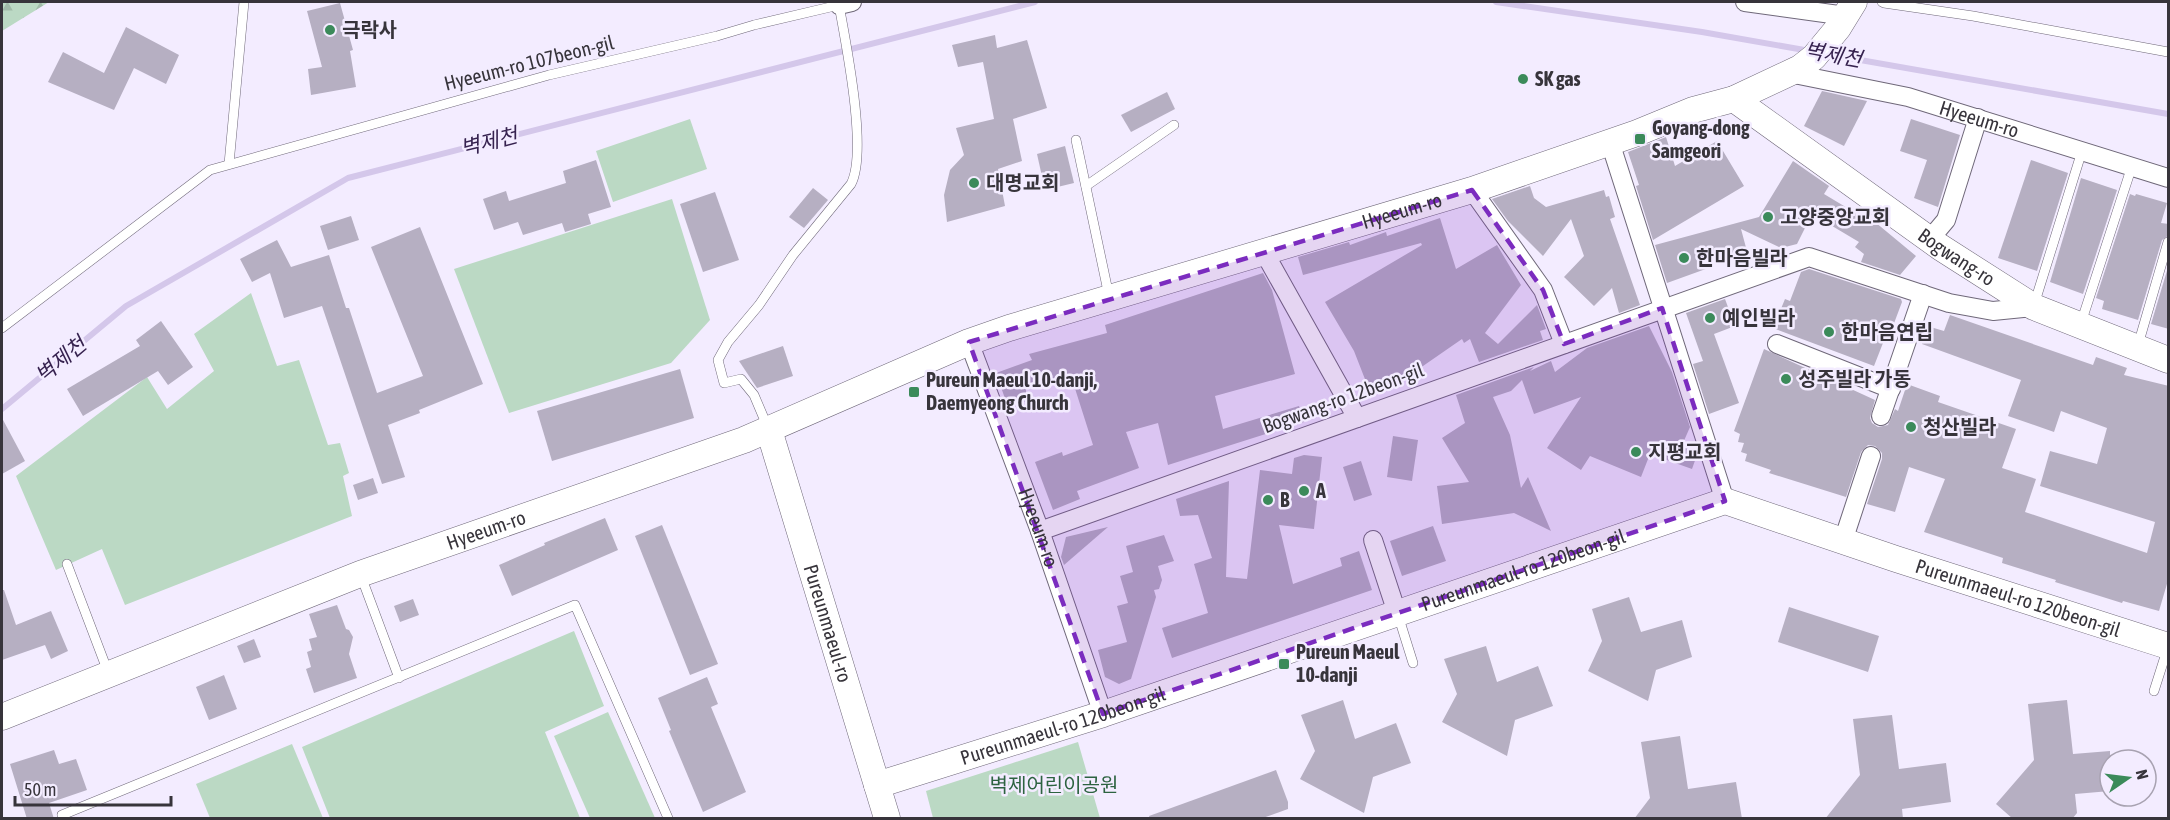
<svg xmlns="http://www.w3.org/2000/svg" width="2170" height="820" font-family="'Asap Condensed','Noto Sans KR',sans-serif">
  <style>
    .forest { fill: url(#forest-firs) }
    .park { fill: #bbd9c4 }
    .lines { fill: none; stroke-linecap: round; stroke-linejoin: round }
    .stream { stroke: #d4c7ea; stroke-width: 6 }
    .building { fill: #b6afc2 }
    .lane-casing { stroke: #6f6879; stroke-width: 10 }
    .street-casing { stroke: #6f6879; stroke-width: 20 }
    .secondary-casing { stroke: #6f6879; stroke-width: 27 }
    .lane { stroke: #fff; stroke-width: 9 }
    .street { stroke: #fff; stroke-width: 18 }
    .secondary { stroke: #fff; stroke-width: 26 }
    .marked { fill: #7b2cbf; fill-opacity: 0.2; stroke: #7b2cbf; stroke-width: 4.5; stroke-dasharray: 12 8; stroke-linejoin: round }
    .poi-dot { fill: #3b8a5a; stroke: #f3ecff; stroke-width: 2 }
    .labels { text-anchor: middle; stroke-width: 5; stroke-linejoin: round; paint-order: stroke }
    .poi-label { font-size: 20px; font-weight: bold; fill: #37343b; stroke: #f3ecff; text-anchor: start }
    .street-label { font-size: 20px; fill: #37343b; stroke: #f3ecff }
    .park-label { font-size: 20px; fill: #2d6341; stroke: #f3ecff }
    .water-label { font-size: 21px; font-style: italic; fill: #36224f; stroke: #f3ecff }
  </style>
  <defs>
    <pattern id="forest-firs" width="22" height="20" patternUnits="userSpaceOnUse" patternTransform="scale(1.5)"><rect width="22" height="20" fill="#bbd9c4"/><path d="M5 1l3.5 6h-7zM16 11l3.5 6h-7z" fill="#a1bba9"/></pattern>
  </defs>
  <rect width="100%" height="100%" fill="#f3ecff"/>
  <path class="forest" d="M2 2H49L2 31Z"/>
  <g class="park">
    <path d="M690 119 707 169 613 202 596 151Z"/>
    <path d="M672 199 710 320 671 363 509 413 454 269Z"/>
    <path d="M251 293 277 366 299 360 328 445 340 443 349 473 343 476 352 516 125 605 102 549 56 570 16 476 147 377 167 409 214 371 194 334Z"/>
    <path d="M574 631 604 706 545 732 580 818H330L302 747Z"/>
    <path d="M608 712 655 818H590L554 736Z"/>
    <path d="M1078 742 1100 818H933L926 791Z"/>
    <path d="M292 744 323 818H210L196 784Z"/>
  </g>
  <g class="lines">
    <g class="stream">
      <path d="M1496 2 1702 32 1810 51"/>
      <path d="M1826 54 2168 114"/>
      <path d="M2 409 126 306 348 178 1035 2"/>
    </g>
  </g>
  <g class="building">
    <path d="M340 3 353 50 350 51 356 87 311 95 308 69 322 67 307 11Z"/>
    <path d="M126 27 179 55 166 84 134 68 114 110 48 82 63 52 104 73Z"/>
    <path d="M995 35 997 48 1027 40 1047 108 1013 119 1022 161 998 169 1005 206 947 222 944 195 950 170 964 155 956 128 994 119 983 62 958 67 952 45Z"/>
    <path d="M1822 91 1867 101 1844 146 1804 126Z"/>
    <path d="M1167 92 1175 109 1131 132 1121 115Z"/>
    <path d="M1911 119 1960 135 1938 207 1914 198 1927 160 1900 151Z"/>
    <path d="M1666 137 1675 166 1717 141 1744 186 1653 240 1636 186 1639 185 1628 152Z"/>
    <path d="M1065 146 1074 183 1045 190 1037 154Z"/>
    <path d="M596 160 611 207 588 214 591 224 565 232 562 223 523 235 518 222 494 230 483 199 506 191 509 201 566 183 563 171Z"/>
    <path d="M2031 160 2068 173 2037 271 1998 258Z"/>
    <path d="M1793 161 1829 186 1824 194 1874 224 1875 222 1916 256 1900 275 1861 262 1864 254 1855 247 1859 242 1812 214 1797 244 1781 248 1741 229 1748 255 1729 261 1710 254 1714 266 1667 283 1655 245 1759 217Z"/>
    <path d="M2081 178 2117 190 2083 294 2050 282Z"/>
    <path d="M1530 186 1534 198 1546 207 1604 190 1606 197 1609 196 1615 217 1610 219 1640 305 1619 313 1612 288 1594 306 1564 277 1584 256 1571 219 1543 256 1508 221 1492 199Z"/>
    <path d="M813 188 828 200 804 228 789 217Z"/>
    <path d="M715 192 739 260 703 272 680 204Z"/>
    <path d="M2130 194 2135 196 2136 194 2167 203 2161 223 2169 224V235L2162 240 2138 320 2102 309 2104 301 2096 298Z"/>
    <path d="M351 216 359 240 328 250 320 226Z"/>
    <path d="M1440 218 1456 269 1497 245 1521 285 1485 333 1498 344 1537 305 1546 329 1540 331 1543 340 1479 362 1470 339 1464 343 1462 339 1410 375 1370 392 1354 351 1325 302 1422 245 1421 243 1303 275 1298 257 1349 242 1350 245 1386 232 1387 236Z"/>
    <path d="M420 227 483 384 419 410 420 413 388 425 405 477 382 484 322 306 284 318 270 273 252 282 240 259 277 240 291 267 329 255 346 308H349L377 393 423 376 371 247Z"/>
    <path d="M2169 264V329L2151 324Z"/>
    <path d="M1809 269 1901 299 1902 302 1893 326 1890 325 1874 366 1773 328 1785 299 1790 301 1801 272Z"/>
    <path d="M1263 273 1272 290 1295 374 1215 396 1223 429 1299 406 1304 422 1168 465 1158 423 1126 432 1139 468 1077 491 1080 499 1053 510 1035 462 1062 452 1063 456 1093 445 1071 376 1026 389V401L1008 407 996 373 1032 360 1029 354 1107 333 1105 325Z"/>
    <path d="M1725 299 1735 326 1714 334 1739 403 1709 414 1693 364 1703 361 1686 313Z"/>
    <path d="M1950 315 2093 365 2096 357 2127 368 2124 375 2169 386V577L2159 611 2123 601 2122 603 2055 582 2056 580 2002 563 2003 558 1924 532 1945 479 1909 467 1895 512 1867 504 1882 459V453L1875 446 1868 445 1861 452 1846 497 1769 473 1771 470 1745 461 1747 454 1741 452 1744 443 1738 442 1740 434 1734 431 1764 349 1875 400 1870 418 1872 423 1878 427 1888 425 1895 409 1898 411 1907 384 1940 396 1938 402 2016 429 2002 468 2036 479 2025 512 2147 553 2155 522 2040 486 2050 451 2097 464 2107 428 2061 411 2054 432 2008 416 2021 380 1922 344 1927 326 1944 331Z"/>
    <path d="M161 321 193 367 168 385 158 371 83 416 67 389 140 346 136 340Z"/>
    <path d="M1649 326 1672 372 1690 427 1683 443 1696 447 1698 452 1692 469 1650 454 1641 477 1590 456 1581 470 1547 448 1581 397 1534 414 1522 380 1511 391 1493 397 1510 435 1521 488 1528 477 1551 531 1514 513 1442 524 1437 486 1469 482 1442 438 1465 423 1456 395 1534 367 1530 371 1551 361 1555 372 1587 348Z"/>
    <path d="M783 346 793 376 757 388 739 361Z"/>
    <path d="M680 369 694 418 552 461 537 411Z"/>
    <path d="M2 418 25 461 2 474Z"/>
    <path d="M1393 436 1418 440 1412 481 1387 477Z"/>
    <path d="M1304 455 1322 457 1314 529 1279 525 1293 584 1342 566 1340 558 1359 551 1372 590 1172 658 1162 628 1208 613 1194 564 1212 558 1198 515 1180 516 1176 499 1229 481 1226 577 1247 579 1260 470 1292 474 1294 458Z"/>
    <path d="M1361 461 1372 495 1354 501 1343 467Z"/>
    <path d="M373 478 378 493 358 500 353 485Z"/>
    <path d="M605 518 618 550 512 596 499 565 545 545 544 543Z"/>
    <path d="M662 525 718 664 690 675 635 536Z"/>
    <path d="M1433 526 1446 561 1402 576 1390 541Z"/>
    <path d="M1108 527 1064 565 1061 557 1066 537Z"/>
    <path d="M1164 535 1174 561 1158 566 1162 580 1159 589 1154 590 1156 597 1131 679 1119 684 1105 677 1098 650 1127 642 1117 606 1128 603 1120 576 1133 572 1126 546Z"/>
    <path d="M2 590H4L16 625 51 611 68 651 51 659 45 645 2 660Z"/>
    <path d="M1629 597 1641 632 1682 620 1692 657 1656 670 1648 701 1588 671 1602 641 1592 609Z"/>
    <path d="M413 599 419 615 400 622 394 606Z"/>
    <path d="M337 605 346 629 349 630 353 637 349 654 357 678 314 693 306 669 311 667 307 652 312 650 309 639 317 637 309 614Z"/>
    <path d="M1789 607 1879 636 1868 672 1778 642Z"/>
    <path d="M254 639 261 657 244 663 237 646Z"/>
    <path d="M1486 646 1497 682 1538 666 1553 706 1515 720 1507 756 1442 722 1457 694 1444 659Z"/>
    <path d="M224 675 237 709 209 720 196 687Z"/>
    <path d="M707 677 718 704 711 707 746 792 703 812 669 731 671 730 658 698Z"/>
    <path d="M1343 700 1355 739 1396 723 1411 763 1373 777 1364 813 1300 779 1315 751 1301 715Z"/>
    <path d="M2067 700 2073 754 2110 751V791L2075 794 2077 813 2072 819H2013L1996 804 2034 760 2028 704Z"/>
    <path d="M1892 715 1899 769 1946 763 1951 802 1902 809 1903 819H1825L1860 775 1853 719Z"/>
    <path d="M1680 736 1688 789 1736 782 1742 819H1634L1650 798 1641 742Z"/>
    <path d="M54 750 59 764 76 759 87 790 49 803 54 819H27L10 764Z"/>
    <path d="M1276 770 1288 802V809L1260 819H1150L1149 816Z"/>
  </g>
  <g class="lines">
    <defs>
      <g id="lane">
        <path d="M1882 2 1884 3 1973 16 2168 52"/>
        <path d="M1076 140 1109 296"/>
        <path d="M229 164 244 2"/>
        <path d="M1086 186 1174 125"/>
        <path d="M2034 305 2082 151"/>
        <path d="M2081 323 2132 166"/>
        <path d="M2 328 210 170 549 75 717 36 754 25 839 5C846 44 868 152 851 184L793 255 759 305 728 342 718 360 724 383 741 379 754 395 768 428"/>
        <path d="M2138 345 2168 242"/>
        <path d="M67 564 108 672"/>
        <path d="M361 576 399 678"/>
        <path d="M1398 615 1413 663"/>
        <path d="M2154 691 2168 647"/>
        <path d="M63 818 62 815 575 605 668 818"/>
      </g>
      <g id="street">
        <path d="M1745 2 1846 16"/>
        <path d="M839 5 852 2"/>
        <path id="s1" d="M1789 73 1908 97 2168 178"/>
        <path d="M1610 142 1725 501"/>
        <path d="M1472 190 1543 290 1564 344"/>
        <path d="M1930 239 1946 220 1978 118"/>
        <path d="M1264 252 1357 418"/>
        <path id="s2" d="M969 342 1040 531 1103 714"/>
        <path d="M1777 344 1891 389"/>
        <path d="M1881 416 1923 294"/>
        <path d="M1040 531 1809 257 1949 303 1993 311 2034 307"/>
        <path d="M1373 540 1397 613"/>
        <path d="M1843 541 1871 456"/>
      </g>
      <g id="secondary">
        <path id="s3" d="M1734 99 1940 247 2034 307 2168 360"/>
        <path id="s4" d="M769 430 887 818"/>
        <path id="s5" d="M2 717 360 574 744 440 969 342 1009 328 1472 190 1637 133 1693 110 1734 99 1800 68 1814 57 1838 28 1854 2"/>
        <path id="s6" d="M877 785 1103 714 1725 501 1896 559 2168 646"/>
      </g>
    </defs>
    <use href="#lane" class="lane-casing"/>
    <use href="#street" class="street-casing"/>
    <use href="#secondary" class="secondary-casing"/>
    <use href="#lane" class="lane"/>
    <use href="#street" class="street"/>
    <use href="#secondary" class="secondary"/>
  </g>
  <path class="marked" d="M1472 190 1543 290 1564 344 1662 308 1725 501 1103 714 969 342Z"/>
  <g class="poi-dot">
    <circle cx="330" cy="30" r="6"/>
    <circle cx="1523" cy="79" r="6"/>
    <rect x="1634" y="133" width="12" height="12" rx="3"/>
    <circle cx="974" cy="183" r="6"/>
    <circle cx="1768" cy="217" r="6"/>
    <circle cx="1684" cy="258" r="6"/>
    <circle cx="1710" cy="318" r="6"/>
    <circle cx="1829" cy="332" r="6"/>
    <circle cx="1786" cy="379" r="6"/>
    <rect x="908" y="386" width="12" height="12" rx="3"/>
    <circle cx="1911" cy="427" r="6"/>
    <circle cx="1636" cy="452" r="6"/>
    <circle cx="1304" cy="491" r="6"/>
    <circle cx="1268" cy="500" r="6"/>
    <rect x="1278" y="658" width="12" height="12" rx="3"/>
  </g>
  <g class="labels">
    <g class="poi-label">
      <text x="342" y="37">극락사</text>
      <text x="1535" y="86">SK gas</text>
      <text x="1652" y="135">Goyang-dong<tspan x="1652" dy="23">Samgeori</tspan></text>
      <text x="986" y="190">대명교회</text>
      <text x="1780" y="224">고양중앙교회</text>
      <text x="1696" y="265">한마음빌라</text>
      <text x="1722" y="325">예인빌라</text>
      <text x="1841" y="339">한마음연립</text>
      <text x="1798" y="386">성주빌라 가동</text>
      <text x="926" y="387">Pureun Maeul 10-danji,<tspan x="926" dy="23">Daemyeong Church</tspan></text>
      <text x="1923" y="434">청산빌라</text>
      <text x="1648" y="459">지평교회</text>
      <text x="1316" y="498">A</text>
      <text x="1280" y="507">B</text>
      <text x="1296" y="659">Pureun Maeul<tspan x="1296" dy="23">10-danji</tspan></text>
    </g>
    <g class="street-label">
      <text transform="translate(529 63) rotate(-14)" y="7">Hyeeum-ro 107beon-gil</text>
      <text dy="7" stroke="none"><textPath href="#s1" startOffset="196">Hyeeum-ro</textPath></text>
      <text dy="7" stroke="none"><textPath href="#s5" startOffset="1490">Hyeeum-ro</textPath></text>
      <text dy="7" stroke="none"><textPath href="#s3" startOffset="273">Bogwang-ro</textPath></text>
      <text transform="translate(1343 398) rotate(-20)" y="7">Bogwang-ro 12beon-gil</text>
      <text dy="7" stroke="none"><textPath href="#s2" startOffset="198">Hyeeum-ro</textPath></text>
      <text dy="7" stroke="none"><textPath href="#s5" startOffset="519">Hyeeum-ro</textPath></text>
      <text dy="7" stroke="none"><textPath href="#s6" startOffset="681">Pureunmaeul-ro 120beon-gil</textPath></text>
      <text dy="7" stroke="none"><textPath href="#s6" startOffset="1203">Pureunmaeul-ro 120beon-gil</textPath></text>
      <text dy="7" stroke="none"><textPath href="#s4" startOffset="202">Pureunmaeul-ro</textPath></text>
      <text dy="7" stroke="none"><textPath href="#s6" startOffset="195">Pureunmaeul-ro 120beon-gil</textPath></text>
    </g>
    <g class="park-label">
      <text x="1054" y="792">벽제어린이공원</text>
    </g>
    <g class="water-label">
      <text transform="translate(1833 55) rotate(10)" y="7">벽제천</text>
      <text transform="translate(489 142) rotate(-14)" y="7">벽제천</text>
      <text transform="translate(61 360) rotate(-40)" y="7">벽제천</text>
    </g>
  </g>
  <rect width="2170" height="820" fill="none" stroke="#37343b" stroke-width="6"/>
  <g transform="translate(2128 778) rotate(76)"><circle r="28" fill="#f3ecff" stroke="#a8a2b1" stroke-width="1.5"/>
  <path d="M0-4.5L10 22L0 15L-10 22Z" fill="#3b8a5a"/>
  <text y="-9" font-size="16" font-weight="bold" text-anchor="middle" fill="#37343b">N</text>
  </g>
  <path d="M15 796v9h156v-9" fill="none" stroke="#37343b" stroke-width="3"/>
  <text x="24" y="796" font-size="18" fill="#37343b" stroke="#f3ecff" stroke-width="4.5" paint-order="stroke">50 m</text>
</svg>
